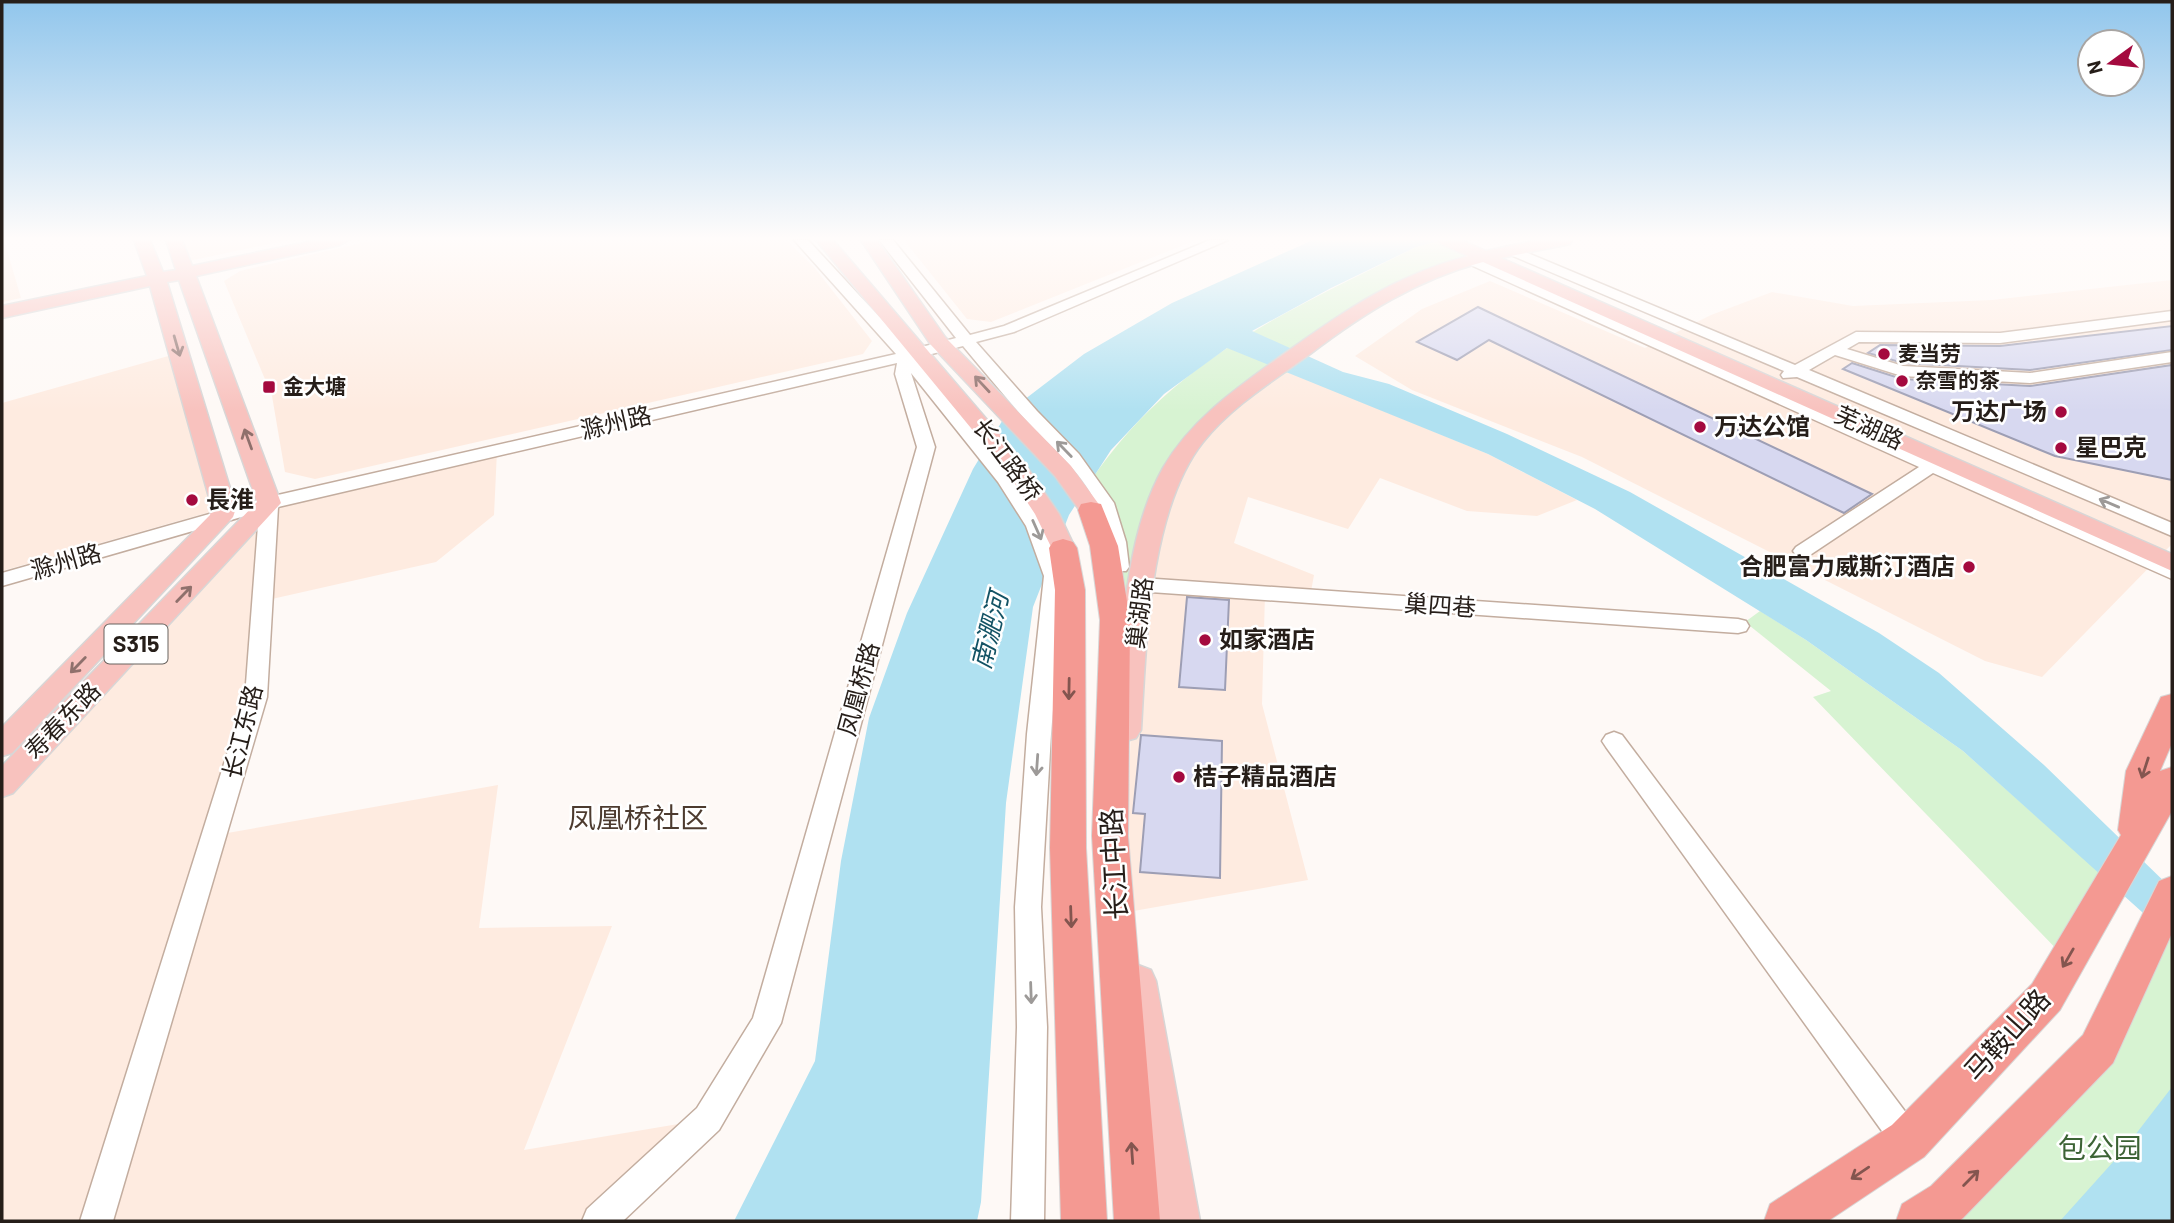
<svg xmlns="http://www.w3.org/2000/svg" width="2174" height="1223" font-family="Barlow,'Noto Sans SC',sans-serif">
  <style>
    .built { fill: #feebe0 }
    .green { fill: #d7f3d2 }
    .water { fill: #b0e1f1 }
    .building { fill: #d7d8f0; stroke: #9d9eb4; stroke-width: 2 }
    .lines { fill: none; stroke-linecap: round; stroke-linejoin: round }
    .minor-casing { stroke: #c3ad9f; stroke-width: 3 }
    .major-casing { stroke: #d8d6d6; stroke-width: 3 }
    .highway-casing { stroke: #d8d6d6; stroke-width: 2 }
    .minor { fill: #fff; fill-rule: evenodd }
    .major { fill: #f8c2be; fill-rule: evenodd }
    .highway { fill: #f49992; fill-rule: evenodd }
    .oneway { stroke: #8f706c }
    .oneway2 { stroke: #9d9a98 }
    .oneway3 { stroke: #83554f }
    .poi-dot { fill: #a40a3f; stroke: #fff; stroke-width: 2.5 }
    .labels { text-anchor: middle; stroke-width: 5; stroke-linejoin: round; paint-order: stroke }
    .far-poi-label { font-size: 21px; font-weight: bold; fill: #261e19; stroke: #fff; text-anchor: start }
    .shield { fill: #fff; stroke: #67625e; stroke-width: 2 }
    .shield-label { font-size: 23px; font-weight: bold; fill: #261e19 }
    .poi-label { font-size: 24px; font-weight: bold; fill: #261e19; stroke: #fff; text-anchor: start }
    .street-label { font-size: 24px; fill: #261e19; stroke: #fff }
    .water-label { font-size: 26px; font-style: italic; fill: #135365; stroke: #fff }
    .quarter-label { font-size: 28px; fill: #4d3b2f; stroke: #fff }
    .near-street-label { font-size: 28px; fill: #261e19; stroke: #fff }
    .near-park-label { font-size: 28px; fill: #3c6335; stroke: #fff }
  </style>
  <rect width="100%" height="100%" fill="#fef9f6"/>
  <g class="built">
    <path d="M2 240H4L21 298 2 302Z"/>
    <path d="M174 240H288L184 262Z"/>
    <path d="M375 240H786L814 267 872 341 863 354 315 479 285 472 272 396 224 281 240 271Z"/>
    <path d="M904 240H1196L991 322 967 319Z"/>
    <path d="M2172 280V544L2042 677 1985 661 1582 457 1412 390 1355 356 1422 309 1490 281 1645 348 1711 315 1772 292 1853 306 1992 300Z"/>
    <path d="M179 353 224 508 2 571V403Z"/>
    <path d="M1289 372 1488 454 1577 500 1537 516 1467 511 1380 478 1348 529 1248 497 1234 543 1314 575 1310 597 1265 594 1262 704 1308 880 1128 912 1126 879 1133 662 1172 472 1249 388Z"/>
    <path d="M497 451 494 515 436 562 263 601 256 697 216 835 498 785 479 928 612 926 524 1150 708 1119 599 1221H2V785L269 503Z"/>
  </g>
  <g class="green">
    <path d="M1442 240 1482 255 1414 279 1319 337 1289 372 1249 388 1192 441 1125 641 1090 482C1173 358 1289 311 1416 247Z"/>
    <path d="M1760 611 1806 640 1963 751 2111 883 2067 960 1813 697 1831 691 1745 622Z"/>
    <path d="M2172 892V1221H1919L1947 1202 2098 1049Z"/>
  </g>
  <g class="water">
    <path d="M1313 240H1442L1416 247 1331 288 1252 331 1343 372 1389 384 1507 434 1630 492 1879 633 1939 673 2044 765 2172 889V939L1963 751 1806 640 1595 509 1488 454 1227 348 1164 394 1111 450 1069 515 1033 607 1006 803 981 1202 977 1221H734L815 1061 841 861 869 718 907 613 973 469 1007 413 1084 354 1172 303Z"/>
    <path d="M2172 1087V1221H2060L2122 1152Z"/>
  </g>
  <g class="building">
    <path d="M1478 307 1872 494 1844 513 1489 340 1457 360 1417 342Z"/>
    <path d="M2172 326V350L2030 370 1903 363 1868 353 1880 345 2000 346Z"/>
    <path d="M1852 363 1902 379 2030 386 2172 365V480L2055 456 1843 369Z"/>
    <path d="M1187 597 1229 600 1225 690 1179 687Z"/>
    <path d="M1141 735 1222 741 1220 878 1140 872 1145 814 1133 813Z"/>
  </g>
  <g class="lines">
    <defs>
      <g id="minor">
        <path d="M794 240H808L910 350 956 338 879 240H893L970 335 1004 326 1210 240H1228L1014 332 976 342 1037 411 1079 454 1114 503 1126 542 1129 567 1126 571H1112C1103 558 1104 522 1096 503 1081 471 1050 446 1026 420 1004 396 984 371 963 346L916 358 1015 479 1046 526 1064 576 1051 734 1041 907 1047 1027 1044 1221H1011L1017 1027 1015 907 1027 734 1044 576 1026 526 998 482 911 373 935 447 781 1023 719 1130 623 1221H582L587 1209 697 1108 753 1018 917 447 895 374 897 363 278 507 267 697 113 1221H80L245 697 259 512 2 586V573L269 497 896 354Z"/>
        <path d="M1511 246 1795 365 1856 332 2000 333 2172 311V320L2000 343 1859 342 1847 349 1903 366 2030 373 2172 352V362L2030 383 1902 376 1835 355 1809 370 2172 523V536L1797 377 1783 378 1781 375 1784 371 1506 253V247Z"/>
        <path d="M1469 255 2172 565V579L1933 473 1810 555H1796L1793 551 1796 547 1919 467 1464 262 1462 259Z"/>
        <path d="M1142 578 1738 619 1746 621 1749 626 1746 631 1738 633 1150 592 1144 605H1130L1127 600 1135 580Z"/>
        <path d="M1614 732 1622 735 1919 1130 1924 1141 1919 1152 1908 1157 1897 1152 1606 747 1602 741 1606 735Z"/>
      </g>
      <g id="major">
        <path d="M134 240H150L163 272 176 270 166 240H182L192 266 317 240H348L340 245 196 276 281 503 13 793 2 797V766L257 502 179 280 167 282 236 508 233 517 12 753 2 756V727L210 515 212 508 150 286 2 318V306L147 276Z"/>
        <path d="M816 240H833L1024 463 1059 514 1075 548 1072 553 1063 556 1054 553 1035 514 1008 473Z"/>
        <path d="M861 240H877L945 337 1071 466 1103 510 1099 515H1083L1055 476 931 345Z"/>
        <path d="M1439 240H1461L1486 251 1538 240H1572L1570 244 1501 258 2172 554V571L1483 262C1416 280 1364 313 1310 354 1273 381 1232 406 1203 442 1149 510 1146 646 1141 730L1136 738 1126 741 1116 738C1106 720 1118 661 1121 638 1127 582 1135 518 1163 468 1190 421 1234 390 1277 359 1340 314 1392 276 1468 256L1441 244Z"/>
        <path d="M1138 965 1151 970 1156 981 1200 1221H1158L1120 981 1125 970Z"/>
      </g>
      <g id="highway">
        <path d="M1091 502 1101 504 1118 546 1130 620 1128 836 1160 1221H1114L1092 836 1100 620 1090 546 1078 510 1081 504Z"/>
        <path d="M1063 539 1073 542 1077 548 1085 590 1086 848 1107 1221H1061L1050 848 1055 590 1049 548 1053 542Z"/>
        <path d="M2172 694V743L2160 771 2172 767V811L2060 1010 1924 1157 1828 1221H1764L1770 1204 1892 1125 2032 984 2121 835 2118 830 2126 771 2161 697Z"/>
        <path d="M2172 876V933L2113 1063 1963 1218 1959 1221H1896L1902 1204 1931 1186 2083 1035 2159 881Z"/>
      </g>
    </defs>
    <use href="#minor" class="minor-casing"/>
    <use href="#major" class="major-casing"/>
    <use href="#highway" class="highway-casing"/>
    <use href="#minor" class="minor"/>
    <use href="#major" class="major"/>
    <use href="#highway" class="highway"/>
  </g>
  <defs><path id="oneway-shaft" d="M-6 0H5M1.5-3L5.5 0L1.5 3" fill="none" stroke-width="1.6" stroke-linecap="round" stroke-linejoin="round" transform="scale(1.75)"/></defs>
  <g class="oneway">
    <use href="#oneway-shaft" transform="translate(177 346) rotate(74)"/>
    <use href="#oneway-shaft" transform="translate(982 384) rotate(-133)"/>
    <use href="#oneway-shaft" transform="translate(248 439) rotate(-110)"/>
    <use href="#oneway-shaft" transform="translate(184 594) rotate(-46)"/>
    <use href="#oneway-shaft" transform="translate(78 665) rotate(134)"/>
  </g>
  <g class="oneway2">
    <use href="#oneway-shaft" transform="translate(1064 449) rotate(-134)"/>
    <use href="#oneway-shaft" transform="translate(2109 503) rotate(-157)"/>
    <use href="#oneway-shaft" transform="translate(1037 530) rotate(66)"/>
    <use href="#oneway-shaft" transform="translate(1037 765) rotate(94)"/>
    <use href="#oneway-shaft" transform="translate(1031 993) rotate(88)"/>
  </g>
  <g class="oneway3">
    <use href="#oneway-shaft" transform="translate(1069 689) rotate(91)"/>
    <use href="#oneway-shaft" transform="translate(2145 768) rotate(108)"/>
    <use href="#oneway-shaft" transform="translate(1071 917) rotate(88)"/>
    <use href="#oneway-shaft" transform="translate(2068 958) rotate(120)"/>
    <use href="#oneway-shaft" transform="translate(1132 1153) rotate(-94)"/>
    <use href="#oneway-shaft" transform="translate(1860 1173) rotate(146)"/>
    <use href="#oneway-shaft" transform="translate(1971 1178) rotate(-45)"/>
  </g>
  <linearGradient id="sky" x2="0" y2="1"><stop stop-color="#91c6ec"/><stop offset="0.58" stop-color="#fffcfb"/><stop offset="1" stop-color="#fffcfb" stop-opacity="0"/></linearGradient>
  <rect width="2174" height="411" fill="url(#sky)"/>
  <g class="poi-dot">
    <circle cx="1884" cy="354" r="7"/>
    <circle cx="1902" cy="381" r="7"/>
    <rect x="262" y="380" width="14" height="14" rx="3.5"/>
    <circle cx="2061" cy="412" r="7"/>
    <circle cx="1700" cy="427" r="7"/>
    <circle cx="2061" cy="448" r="7"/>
    <circle cx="192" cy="500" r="7"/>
    <circle cx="1969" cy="567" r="7"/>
    <circle cx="1205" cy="640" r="7"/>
    <circle cx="1179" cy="777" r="7"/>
  </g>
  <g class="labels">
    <g class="far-poi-label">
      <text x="1898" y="361">麦当劳</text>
      <text x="1916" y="388">奈雪的茶</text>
      <text x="283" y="394">金大塘</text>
    </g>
    <rect class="shield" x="104.5" y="624.5" width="63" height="39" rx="5"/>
    <g class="shield-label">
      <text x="136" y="652">S315</text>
    </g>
    <g class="poi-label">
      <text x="2047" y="420" text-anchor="end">万达广场</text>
      <text x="1714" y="435">万达公馆</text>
      <text x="2075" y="456">星巴克</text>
      <text x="206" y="508">長淮</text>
      <text x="1955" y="575" text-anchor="end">合肥富力威斯汀酒店</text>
      <text x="1219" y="648">如家酒店</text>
      <text x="1193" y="785">桔子精品酒店</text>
    </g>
    <g class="street-label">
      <text transform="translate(616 423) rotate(-13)" y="8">滁州路</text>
      <text transform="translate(1869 428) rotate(24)" y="8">芜湖路</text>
      <text transform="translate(1007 460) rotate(53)" y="8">长江路桥</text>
      <text transform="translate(66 562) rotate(-16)" y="8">滁州路</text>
      <text transform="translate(1440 606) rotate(4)" y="8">巢四巷</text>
      <text transform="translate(1140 613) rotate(-83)" y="8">巢湖路</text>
      <text transform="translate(859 689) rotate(-75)" y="8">凤凰桥路</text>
      <text transform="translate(63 721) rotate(-46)" y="8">寿春东路</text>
      <text transform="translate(243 732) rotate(-76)" y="8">长江东路</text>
    </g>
    <g class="water-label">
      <text transform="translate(990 631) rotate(-76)" y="9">南淝河</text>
    </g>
    <g class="quarter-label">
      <text x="638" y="828">凤凰桥社区</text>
    </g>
    <g class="near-street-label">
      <text transform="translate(1114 864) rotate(-93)" y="10">长江中路</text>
      <text transform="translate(2007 1035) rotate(-48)" y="10">马鞍山路</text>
    </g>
    <g class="near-park-label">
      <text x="2100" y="1158">包公园</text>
    </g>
  </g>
  <rect width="2174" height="1223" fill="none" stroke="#261e19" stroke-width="7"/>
  <g transform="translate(2111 63) rotate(255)"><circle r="33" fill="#ffffff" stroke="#a8a5a3" stroke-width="2"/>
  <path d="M0-5L12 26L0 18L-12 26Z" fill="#a40a3f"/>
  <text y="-10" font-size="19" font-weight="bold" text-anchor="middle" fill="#261e19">N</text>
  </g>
</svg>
